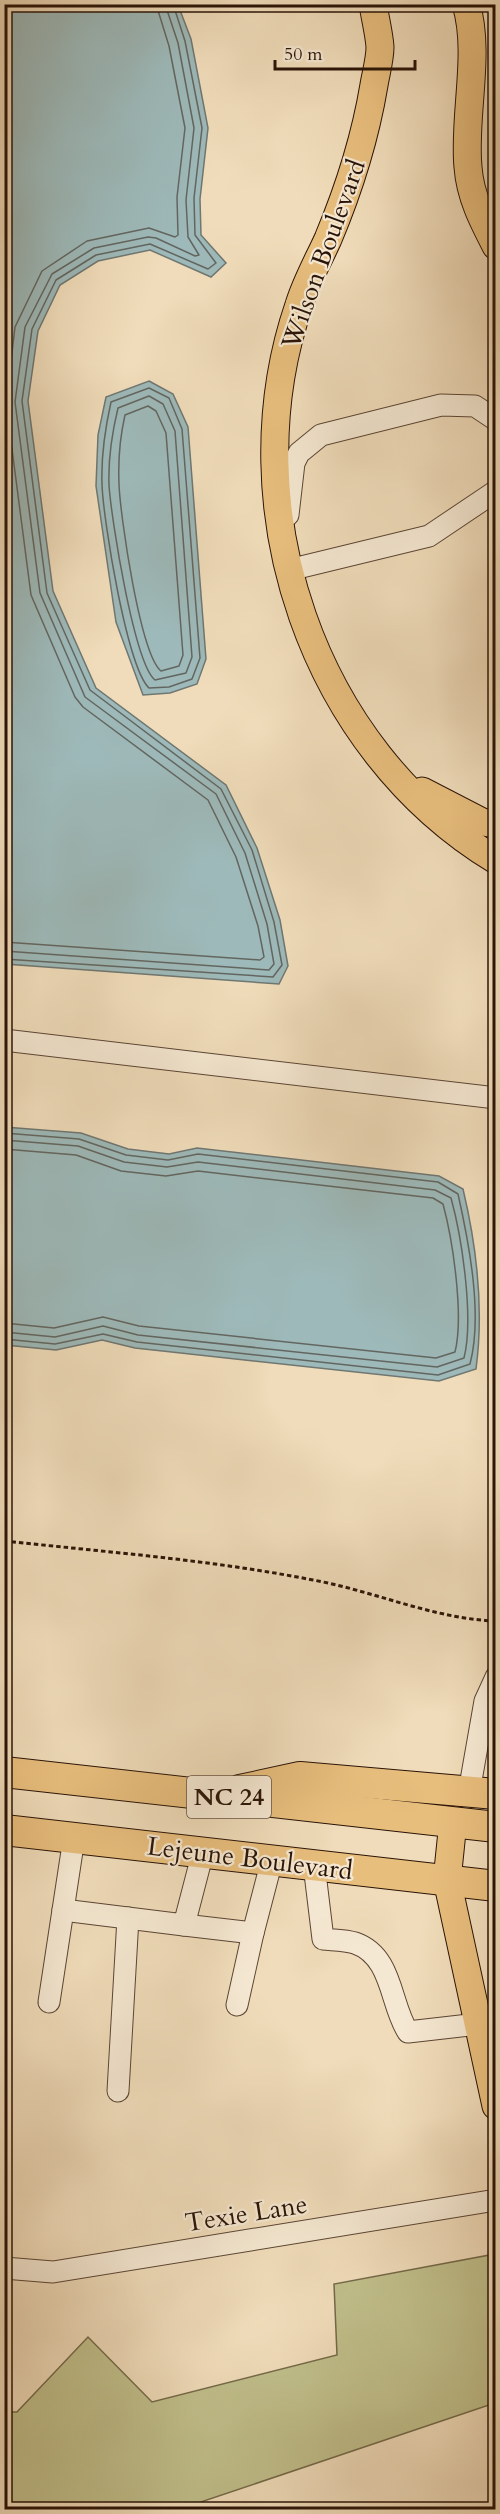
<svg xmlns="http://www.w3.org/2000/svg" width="500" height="2514" font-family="Cardo,serif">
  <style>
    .green { fill: #c0bf8b; stroke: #746949; stroke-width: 1.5 }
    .water { fill: #9db9b9; stroke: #6f7772; stroke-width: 1.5 }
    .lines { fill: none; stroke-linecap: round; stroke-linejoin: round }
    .shore { stroke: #636660; stroke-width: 1.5 }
    .minor-casing { stroke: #5b4534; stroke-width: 23 }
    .major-casing { stroke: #291307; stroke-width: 29 }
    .highway-casing { stroke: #291307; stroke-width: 32 }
    .path { stroke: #291307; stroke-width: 3; stroke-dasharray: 4.5 3; stroke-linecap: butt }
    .minor { stroke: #f5e8d2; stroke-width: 21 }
    .major { stroke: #e8be7d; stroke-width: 27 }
    .highway { stroke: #e8be7d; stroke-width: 30 }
    .labels { text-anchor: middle; stroke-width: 4.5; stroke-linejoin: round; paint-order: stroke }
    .shield { fill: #f5e8d2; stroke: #665344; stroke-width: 1.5 }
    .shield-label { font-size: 24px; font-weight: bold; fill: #291307 }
    .street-label { font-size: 26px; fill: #291307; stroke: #f5e8d2 }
  </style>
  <rect width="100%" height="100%" fill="#f0dcba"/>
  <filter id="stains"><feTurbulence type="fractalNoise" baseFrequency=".00333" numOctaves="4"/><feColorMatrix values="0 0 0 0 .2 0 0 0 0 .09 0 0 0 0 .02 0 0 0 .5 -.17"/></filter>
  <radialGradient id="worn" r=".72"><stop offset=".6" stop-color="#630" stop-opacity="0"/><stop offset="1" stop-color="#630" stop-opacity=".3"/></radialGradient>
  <path class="green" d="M495 2254V2403L180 2509H5V2412H17L88 2337 152 2402 337 2355 334 2284Z"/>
  <g class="water">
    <path d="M4 5H178L191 39 208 128 200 199 201 235 226 263 211 277 150 250 98 261 60 285 38 331 28 401 53 591 96 688 226 785 257 848 280 920 288 966 279 984 5 964Z"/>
    <path d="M149 381 173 394 188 427 206 659 197 684 170 693 143 695 116 622 96 486 98 435 106 397Z"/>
    <path d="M4 1127 81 1133 128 1149 169 1154 197 1148 439 1176 463 1189C477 1248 484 1309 476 1369L439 1381 135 1348 102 1340 56 1350 5 1345Z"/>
  </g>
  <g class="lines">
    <g class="shore">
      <path d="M149 388 169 398 182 429 200 658 192 679 169 687 149 688C127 667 103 519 102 484 101 456 105 429 111 402Z"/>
      <path d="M149 396 163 404 175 431 192 657 186 673 155 680C134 663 111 517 109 485 108 459 112 433 118 408Z"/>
      <path d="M148 406 156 411 166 433 183 655 179 666 161 671C140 654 120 514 119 484 118 461 120 437 125 415Z"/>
      <path d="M4 942 260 960 264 957 258 926 236 857 208 800 83 707 75 697 31 595 6 403 15 327 42 271 87 241 149 228 175 237 178 235 177 197 185 128 169 46 156 4"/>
      <path d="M4 951 269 970 274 964 267 924 245 853 216 794 85 697 40 593 15 402 25 327 52 274 94 248 148 237 156 238 195 256 199 255 188 237 186 200 194 128 178 43 165 4"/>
      <path d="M4 959 273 977 282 965 274 922 252 850 221 789 90 690 47 593 22 401 32 329 56 280 96 255 150 244 208 269 216 263 195 235 194 198 202 128 185 41 173 4"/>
      <path d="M4 1133 79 1139 126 1155 168 1160 198 1154 438 1182 458 1194C469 1243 483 1315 470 1364L438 1375 137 1342 103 1334 55 1344 4 1339"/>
      <path d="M4 1140 78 1146 124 1162 167 1167 198 1162 435 1190 451 1198C462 1238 474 1318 464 1358L437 1367 138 1335 103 1326 55 1337 4 1332"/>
      <path d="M4 1149 76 1155 121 1171 166 1176 198 1171 433 1198 443 1204C453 1241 464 1316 455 1352L436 1358 139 1326 103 1317 54 1328 4 1323"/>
    </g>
    <defs>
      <g id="minor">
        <path d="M288 515 294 463 299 453 321 435 441 405 475 406 496 420"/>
        <path d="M289 570 429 536 496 491"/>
        <path d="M4 1040 496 1098"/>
        <path d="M469 1792 485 1701 496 1677"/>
        <path d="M314 1865 323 1939C333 1940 346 1940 355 1943 393 1956 390 2005 408 2032L478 2024"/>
        <path d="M63 1910 184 1925 203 1852"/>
        <path d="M184 1925 253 1933 272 1860"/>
        <path d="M49 2002 74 1838"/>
        <path d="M237 2005 253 1933"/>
        <path d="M118 2091 128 1918"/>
        <path d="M4 2268 53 2272 496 2200"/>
      </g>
      <g id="major">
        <path d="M373 4C375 18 379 33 380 47 380 59 376 73 374 85 365 139 349 189 328 239 318 261 306 282 299 305 230 506 312 749 496 860"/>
        <path d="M466 4C481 53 463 117 468 167 470 196 483 221 496 246"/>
        <path d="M422 791 482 822 496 824"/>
        <path d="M453 1822 447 1880 496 2106"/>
      </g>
      <g id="highway">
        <path d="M4 1772 496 1827"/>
        <path d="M240 1790 300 1777 496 1794"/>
        <path d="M4 1830 496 1886"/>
      </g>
    </defs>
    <use href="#minor" class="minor-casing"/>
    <use href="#major" class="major-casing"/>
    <use href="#highway" class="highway-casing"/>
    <path class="path" d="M4 1541C107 1552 211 1560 313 1580 374 1591 434 1619 496 1621"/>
    <use href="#minor" class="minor"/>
    <use href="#major" class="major"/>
    <use href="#highway" class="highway"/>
  </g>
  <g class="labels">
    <rect class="shield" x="187" y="1776" width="84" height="42" rx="4.5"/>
    <g class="shield-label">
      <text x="229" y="1805">NC 24</text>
    </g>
    <g class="street-label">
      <text transform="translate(323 254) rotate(-70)" y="9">Wilson Boulevard</text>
      <text transform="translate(250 1858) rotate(7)" y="9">Lejeune Boulevard</text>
      <text transform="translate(246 2213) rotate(-9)" y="9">Texie Lane</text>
    </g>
  </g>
  <rect width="500" height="2514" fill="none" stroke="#f0dcba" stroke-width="24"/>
  <rect x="6" y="6" width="488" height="2502" fill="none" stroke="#291307" stroke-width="3"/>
  <rect x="12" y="12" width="476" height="2490" fill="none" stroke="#291307" stroke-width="1.5"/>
  <path d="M275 60v9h140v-9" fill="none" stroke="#291307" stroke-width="3"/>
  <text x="284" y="60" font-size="18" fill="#291307" stroke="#f5e8d2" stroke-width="4.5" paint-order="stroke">50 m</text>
  <rect width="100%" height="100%" filter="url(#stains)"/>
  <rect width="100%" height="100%" fill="url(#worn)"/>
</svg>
